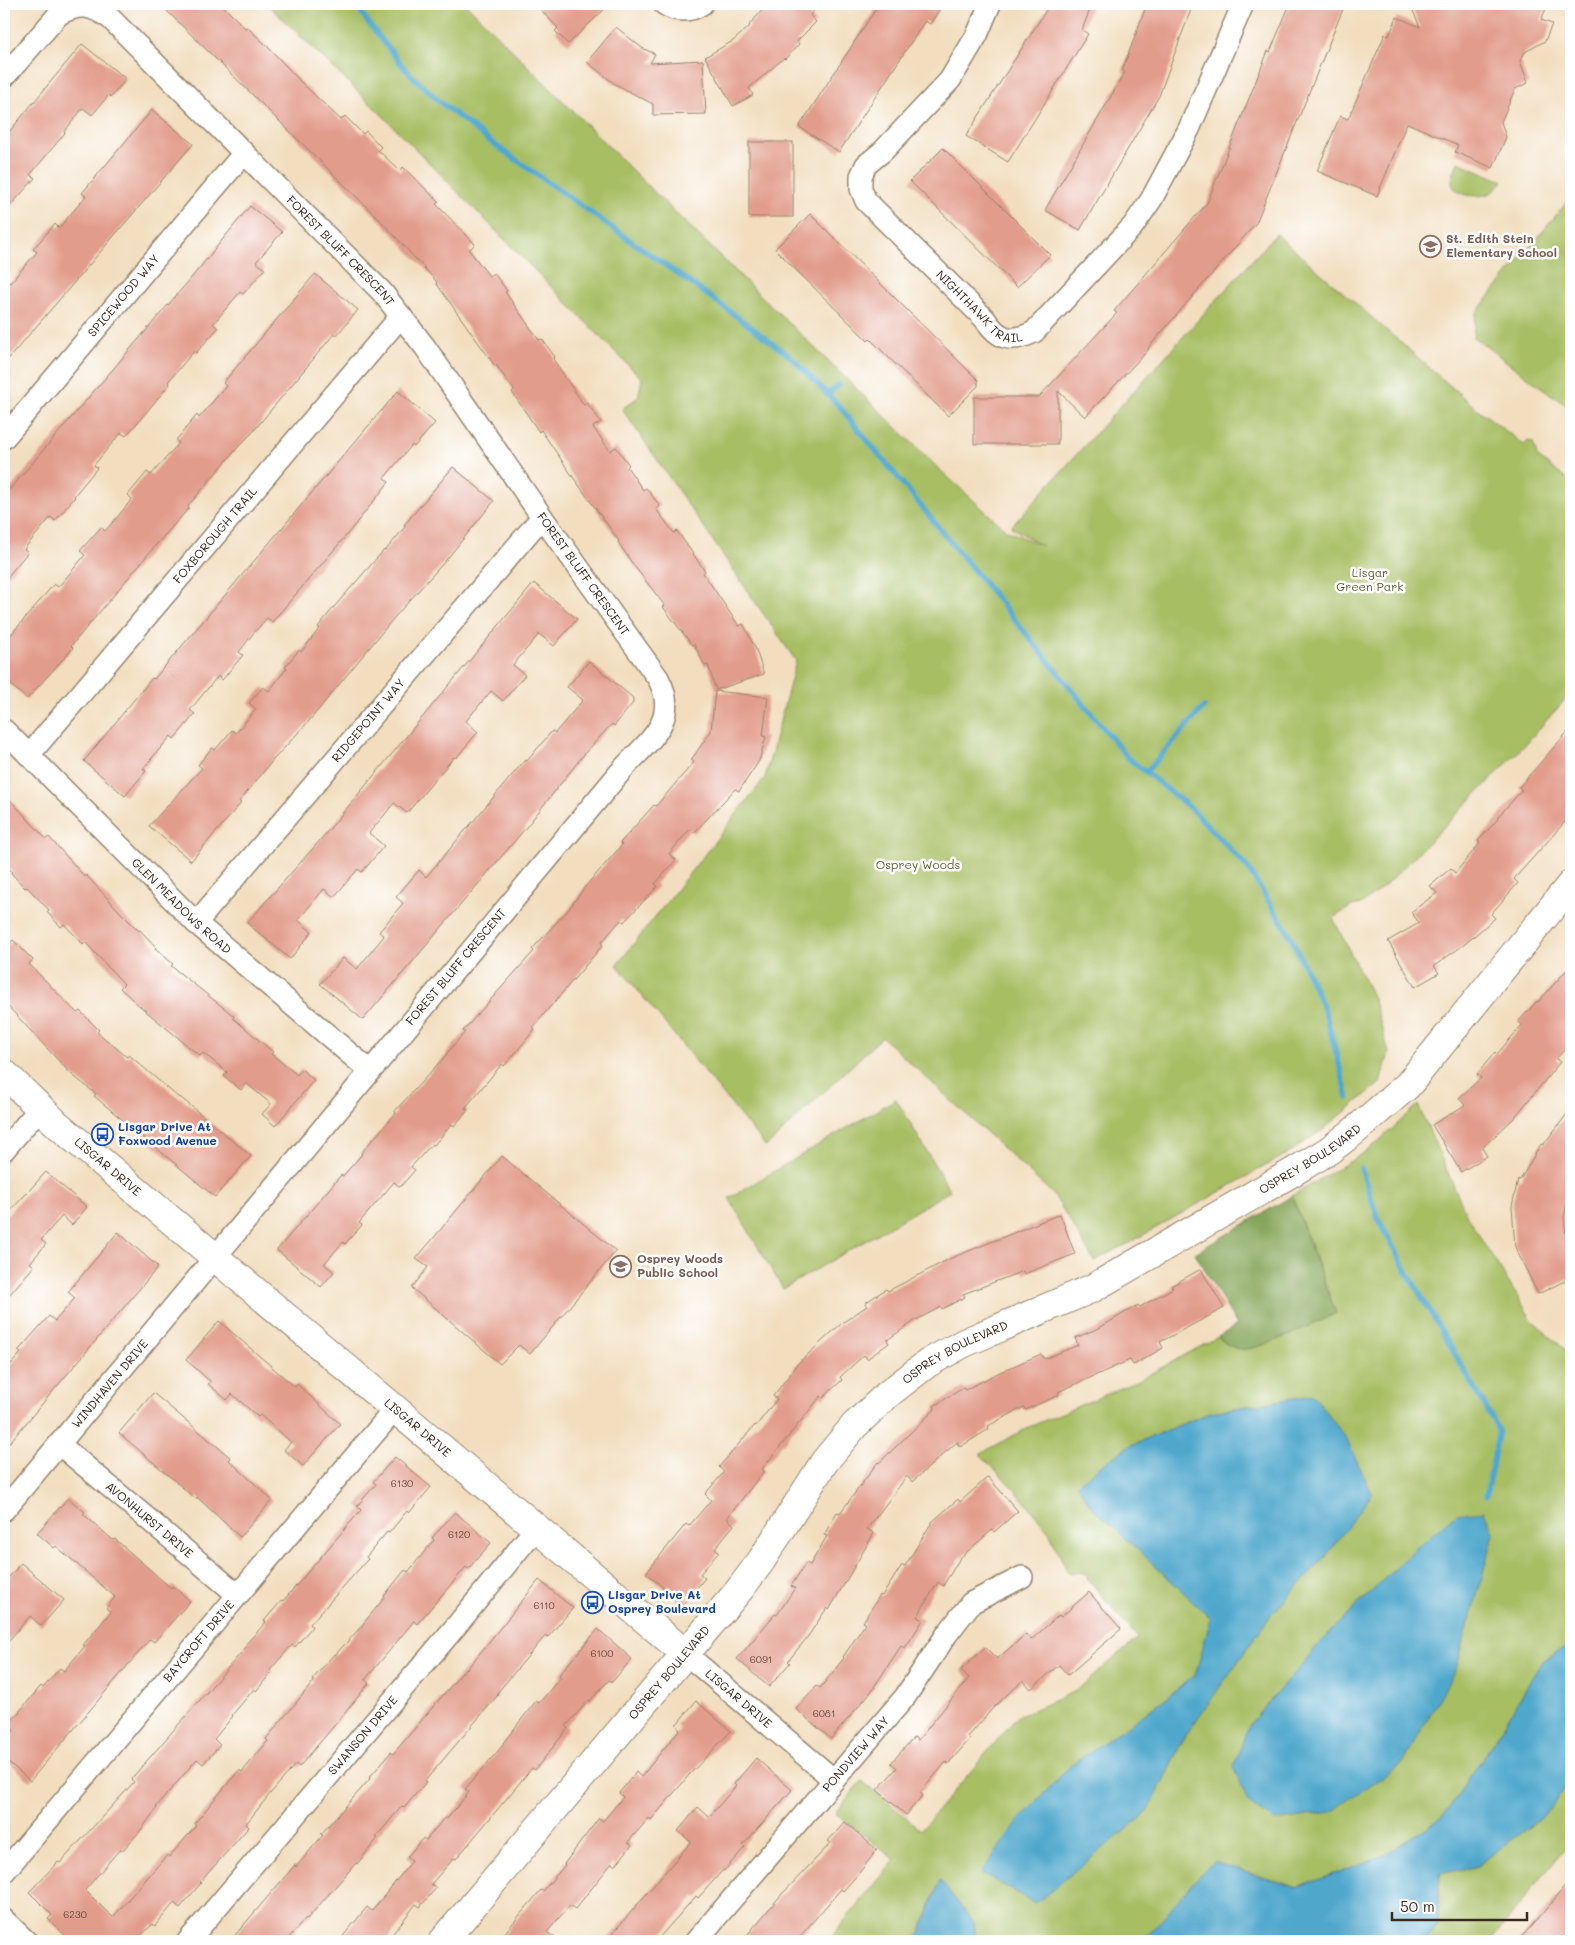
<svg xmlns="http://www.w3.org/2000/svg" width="1575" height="1945" font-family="Mali,sans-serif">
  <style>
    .green { fill: #a7be63; stroke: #717440; fill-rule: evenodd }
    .forest { fill: #85a559; stroke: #60683c }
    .water { fill: #4fa7cc; stroke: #456875 }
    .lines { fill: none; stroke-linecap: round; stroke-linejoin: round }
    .stream { stroke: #4fa7cc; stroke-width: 5.5 }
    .building { fill: #e29c8b }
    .street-casing { stroke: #96846e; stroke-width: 24 }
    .secondary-casing { stroke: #96846e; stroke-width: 30 }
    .street { stroke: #fff; stroke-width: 21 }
    .secondary { stroke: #fff; stroke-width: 28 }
    .labels { text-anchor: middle; stroke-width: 5; stroke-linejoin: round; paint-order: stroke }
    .number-label { font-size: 10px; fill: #654639 }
    .education-label { font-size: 12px; font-weight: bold; fill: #785e54; stroke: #fff; text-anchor: start }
    .street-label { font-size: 12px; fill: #3b2a1e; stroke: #fff }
    .park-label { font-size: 12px; fill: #615e36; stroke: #fff }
    .transit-label { font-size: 12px; font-weight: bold; fill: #164399; stroke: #fff; text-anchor: start }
  </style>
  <rect width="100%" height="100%" fill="#fff"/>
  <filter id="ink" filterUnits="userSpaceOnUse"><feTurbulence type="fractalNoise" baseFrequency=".02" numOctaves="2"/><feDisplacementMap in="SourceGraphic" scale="10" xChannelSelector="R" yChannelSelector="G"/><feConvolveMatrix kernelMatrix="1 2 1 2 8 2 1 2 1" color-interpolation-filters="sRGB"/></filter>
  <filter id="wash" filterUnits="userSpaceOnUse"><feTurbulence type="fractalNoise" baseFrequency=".0096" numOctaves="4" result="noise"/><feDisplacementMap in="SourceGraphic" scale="20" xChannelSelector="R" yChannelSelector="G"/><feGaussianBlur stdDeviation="1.12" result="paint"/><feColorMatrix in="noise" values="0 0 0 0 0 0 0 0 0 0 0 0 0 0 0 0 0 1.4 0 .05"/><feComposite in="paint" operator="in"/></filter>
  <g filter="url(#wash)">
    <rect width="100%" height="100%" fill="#f2debf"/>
    <g class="green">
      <path d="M267 4H466L647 185 939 469 1006 530 1042 546 1011 527 1276 234 1470 403 1524 445 1528 441 1533 442 1537 456 1571 483V693L1522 748 1388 883 1362 904 1352 906 1333 918 1374 1000 1389 1053 1380 1083 1324 1129 1290 1152 1131 1242 1094 1261 1054 1195 882 1037 766 1147 617 965 765 778 796 661 622 409 638 397 642 379 380 113Z"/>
      <path d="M1458 162 1503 181C1499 186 1494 192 1488 194 1478 198 1452 196 1452 181 1452 175 1456 168 1458 162Z"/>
      <path d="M1571 197V409L1473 337 1476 313Z"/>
      <path d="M896 1099 950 1191 783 1289 729 1198Z"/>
      <path d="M1418 1105 1467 1216 1532 1320 1571 1355V1645L1542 1661 1500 1732 1443 1817 1384 1855 1298 1888 1213 1862 1196 1879 1143 1941H977L974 1923 940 1881 920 1934 912 1941H828L895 1860 835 1813 862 1781 921 1830 1017 1717 1076 1691 1138 1638 1082 1572 1068 1573 1048 1530 1016 1491 980 1454 1029 1427 1137 1381 1218 1337C1223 1343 1233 1348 1241 1349 1260 1351 1317 1322 1336 1313L1292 1196 1369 1150ZM1313 1395 1324 1559 1271 1615 1185 1736 1148 1812 1146 1713 1195 1676 1212 1618 1090 1505 1077 1484 1127 1447 1211 1412ZM1413 1551 1249 1725 1333 1629Z"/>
      <path d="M1571 1781V1841L1491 1941H1426L1438 1926 1440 1873 1477 1866 1542 1817Z"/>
    </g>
    <path class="forest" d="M1292 1196 1315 1260 1336 1313C1317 1322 1260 1351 1241 1349 1233 1348 1223 1343 1218 1337L1237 1325 1195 1253Z"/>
    <g class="water">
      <path d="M1313 1395 1346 1438 1372 1493 1324 1559 1271 1615 1185 1736 1148 1812 1036 1903 981 1873 1019 1820 1071 1765 1146 1713 1195 1676 1211 1618 1090 1505 1077 1484 1127 1447 1212 1412Z"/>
      <path d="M1484 1511 1494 1535 1456 1669 1402 1764 1331 1812 1275 1821 1248 1803 1234 1766 1249 1725 1333 1629 1413 1551 1456 1514Z"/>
      <path d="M1571 1645V1781L1542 1817 1477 1866 1440 1874 1438 1926 1426 1941H1143L1196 1879 1213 1862 1298 1888 1384 1855 1443 1817 1500 1732 1542 1661Z"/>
      <path d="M940 1880 974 1923 977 1941H912L920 1934Z"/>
    </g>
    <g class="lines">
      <g class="stream">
        <path d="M356 4 367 21 405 69 439 101 488 140 716 301 791 357 839 406 1128 758 1193 810 1247 867 1291 937 1325 1011 1348 1098"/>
        <path d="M827 395 839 385"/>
        <path d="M1146 772 1204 707"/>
        <path d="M1361 1168 1377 1216 1399 1258 1499 1430 1486 1496"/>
      </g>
    </g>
    <g id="blocks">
      <g class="building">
        <path d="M160 4H221L245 28 247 27 267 46 303 84 341 120 345 116 363 134 366 131 381 147 378 150 400 171 403 167 439 202 436 204 475 244 469 250 489 276 494 273 507 291 505 292 539 340 542 339 555 357 553 359 567 380 584 405 587 403 601 422 593 427 610 451 616 447 629 465 627 467 643 490 646 488 660 506 656 509 674 533 677 531 705 571 703 573 739 626 743 624 755 647 764 674 716 690 708 665 705 666 694 644 692 645 663 607 665 606 632 563 618 542 619 541 573 477 541 430 539 432 512 392 514 390 496 365 495 366 436 283 437 282 381 221Z"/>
        <path d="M535 4H610L568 44 555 31 558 28Z"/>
        <path d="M768 4H821L810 15 816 22 797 41 799 44 785 59 784 58 749 88 753 95 733 106 705 57 733 41 750 26 749 25Z"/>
        <path d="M879 4H943L930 24 925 21 839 152 799 127Z"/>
        <path d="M1050 4H1092L1082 30 1088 34 1008 162 966 136Z"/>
        <path d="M1147 4H1193L1159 96 1080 230 1045 210 1125 72 1122 71Z"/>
        <path d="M1290 4H1345L1256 223 1148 348 1149 349 1085 417 1058 391V444H974V397H1039L1117 313 1114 311 1207 203 1268 51 1270 52Z"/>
        <path d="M1410 4H1548L1541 20 1552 24 1545 41 1525 52 1520 61 1528 83 1515 89 1501 122 1506 137 1493 168 1455 152 1458 145 1407 123 1377 196 1317 171 1340 116 1348 119 1385 34 1389 36 1397 17 1420 27Z"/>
        <path d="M616 27 642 48 655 54 650 63 703 60 706 114 653 115V104L615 84 587 62Z"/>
        <path d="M82 44 126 79 111 97 109 95 92 115 83 108 64 132 65 133 30 175 35 178 4 213V138Z"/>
        <path d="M152 110 193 144 4 364V278L10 283 37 252 33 249 55 224 59 228 86 196 82 193Z"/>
        <rect x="749" y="142" width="44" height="75"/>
        <path d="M943 148 1050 255 1017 287 910 181Z"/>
        <path d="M250 206 282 232 256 262 265 269 243 294 240 292 213 324 218 328 196 353 194 351 168 382 170 384 126 436 121 433 108 448 94 465 97 468 74 496 75 497 55 521 51 517 24 549 28 552 4 581V496L192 277Z"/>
        <path d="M810 214 978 380V386L948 416 870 339 868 341 775 249Z"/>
        <path d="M315 274 358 310 336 336 334 334 251 434 239 446 188 506 189 508 155 546 71 646 73 648 27 699 4 679V643L54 584 58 587 71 572 85 555 80 551 101 527 105 531 119 515 132 499 128 495 147 472 151 475 179 443 176 440 197 415 199 418 226 386 223 383Z"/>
        <path d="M398 391 435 423 414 447 412 445 384 478 389 482 345 537 272 622 267 618 252 635 239 652 243 655 222 680 218 676 190 710 195 714 174 739 171 736 157 752 143 769 146 771 125 796 84 761 142 690 152 678 154 679Z"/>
        <path d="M453 467 494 501 446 560 393 619 309 721 273 760 239 802 241 803 191 861 149 826 202 768 198 765 212 748 215 750 232 730 236 733 256 709 249 703 263 687 269 691 287 668 285 667 299 650 301 652 320 628 318 627 334 607 384 550 385 551 406 526 404 525Z"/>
        <path d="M534 583 577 619 554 646 539 634 513 665 525 675 503 701 491 691 466 721 478 732 456 758 454 757 407 813 394 803 381 819 369 833 384 846 362 872 358 869 334 897 324 889 298 920 312 932 290 959 247 923 322 838Z"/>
        <path d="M589 661 633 698V703L614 726 612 724 585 753 524 830 363 1020 320 984 343 958 357 969 384 936 379 932 403 903 396 897 419 870 426 877 525 760 527 761 552 731 555 733 583 700 567 687Z"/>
        <path d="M715 691 768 697 763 736 766 737 759 761 739 791 735 789 694 833 690 829 669 854 676 860 655 884 658 886 624 922 621 920 601 943 603 945 533 1027 535 1029 518 1050 504 1066 502 1064 465 1108 468 1110 454 1126 452 1124 434 1145 432 1144 411 1167 415 1170 400 1187 394 1182 359 1223 362 1225 345 1244 343 1242 324 1264 334 1272 321 1287 277 1250 341 1175 343 1176 362 1154 361 1153 396 1113 395 1111 447 1054H446L465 1032 463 1031 534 951 532 949 568 910 584 888 622 845 620 843 654 805 656 806 694 762 691 760 711 731Z"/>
        <path d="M1571 728V815L1514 879 1518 883 1491 914 1495 918 1465 944 1434 966 1439 973 1415 987 1388 941 1419 923 1411 912 1437 893 1430 886 1451 868 1455 873 1480 843 1478 841 1498 819 1497 818 1522 790 1519 787Z"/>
        <path d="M4 793 46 839 49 837 85 877 86 875 121 913 139 931 140 930 156 947 155 948 173 964 171 966 234 1016 233 1018 273 1052 271 1054 297 1075 301 1069 314 1080 275 1126 262 1114 271 1104 246 1083 241 1090 224 1076 227 1072 203 1053 200 1056 135 1002 120 988 124 984 85 942 83 944 64 924 61 927 47 912 49 910 27 887 25 888 11 873 12 872 4 863Z"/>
        <path d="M13 940 33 960 29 964 77 1013 80 1011 99 1030 97 1032 127 1057 129 1055 179 1098 180 1097 251 1156 215 1197 94 1096 96 1094 70 1073 4 1002V949Z"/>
        <path d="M1571 965V1042L1556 1059 1560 1062 1514 1118 1482 1148 1487 1156 1461 1172 1432 1125 1465 1105 1459 1098 1481 1078 1477 1074 1495 1052 1497 1054 1522 1025 1518 1022 1537 1001 1538 1002Z"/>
        <path d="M1571 1109V1185L1564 1217 1566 1238 1571 1249V1278L1538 1294 1515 1247 1512 1206 1518 1179 1520 1180 1541 1144 1543 1145Z"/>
        <path d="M502 1156 616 1251 530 1354 519 1345 500 1364 412 1288 428 1267 416 1259Z"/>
        <path d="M46 1172 87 1207 72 1225 62 1216 41 1240 46 1244 30 1263 34 1266 4 1301V1218Z"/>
        <path d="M1060 1214 1075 1254 1024 1274 1023 1271 963 1294 965 1297 942 1309 941 1307 916 1320 887 1340 889 1343 867 1359 864 1355 840 1377 842 1380 823 1398 821 1396 762 1469 764 1471 727 1518 734 1525 715 1548 719 1552 700 1574 705 1578 683 1604 646 1573 686 1524 689 1526 711 1500 705 1494 724 1472 719 1467 755 1425 756 1426 777 1399 773 1396 795 1368 794 1367 842 1323 867 1306 865 1303 886 1289 888 1291 949 1259Z"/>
        <path d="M118 1232 158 1267 4 1449V1372L21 1353 18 1351 49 1316 55 1321 75 1298 68 1292Z"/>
        <path d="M1201 1269 1224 1308 1160 1342 1163 1348 1133 1365 1130 1360 1058 1392 1059 1395 1025 1410 1024 1407 988 1426 989 1429 960 1447 957 1442 912 1482 907 1476 867 1529 874 1533 829 1610 827 1608 806 1639 788 1661 790 1663 769 1687 737 1659 775 1614 777 1615 795 1588 791 1586 806 1563 810 1565 827 1536 824 1535 837 1512 840 1513 878 1462 879 1463 935 1409 934 1406 963 1388 965 1390 1000 1372 1041 1354 1044 1359 1078 1345 1075 1338 1099 1328 1138 1305 1140 1307 1173 1288 1171 1286Z"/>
        <path d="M219 1321 295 1387 297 1384 340 1424 303 1466 284 1450 291 1442 260 1415 258 1417 232 1394 227 1400 208 1384 211 1382 186 1360Z"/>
        <path d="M153 1393 231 1458 229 1460 272 1500 240 1537 197 1497 196 1499 119 1433Z"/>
        <path d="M395 1457 431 1487 409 1513 407 1511 389 1533 387 1532 366 1557 368 1559 310 1624 312 1627 295 1647 292 1645 270 1670 272 1672 256 1691 254 1689 232 1715 233 1716 214 1739 220 1745 203 1764 197 1759 156 1807 157 1808 140 1831 122 1851 120 1849 85 1890 107 1912 113 1917 167 1855 169 1857 196 1826 194 1824 239 1770 242 1772 268 1741 266 1739 314 1681 312 1680 334 1654 335 1655 359 1629 385 1597 384 1596 405 1570 408 1572 434 1540 432 1538 455 1512 491 1543 468 1569 466 1567 417 1624 414 1621 365 1680 369 1683 345 1713 299 1767 296 1764 269 1795 246 1824 249 1827 200 1882 201 1883 180 1908 174 1903 155 1926 153 1924 135 1941H71L48 1919 52 1915 29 1892 58 1862 60 1863 134 1782 131 1779 248 1645 246 1644 266 1622 264 1621 282 1600 283 1601 361 1510 357 1506 376 1484 373 1482Z"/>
        <path d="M988 1477 1018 1511 994 1532 992 1530 960 1558 943 1586 938 1582 917 1617 923 1620 905 1648 901 1646 874 1687H875L831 1739 796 1709 817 1686 820 1688 844 1658 843 1657 865 1624 863 1622 880 1595 882 1596 902 1565 905 1566 932 1522 958 1499 960 1502Z"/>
        <path d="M68 1498 85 1512 83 1514 113 1540 115 1539 171 1588 173 1586 190 1601 154 1642 150 1639 30 1781 4 1758V1742L14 1730 8 1725 41 1686 43 1688 60 1668 64 1671 85 1646 83 1645 111 1612 106 1608 115 1597 56 1546 54 1548 37 1533Z"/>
        <path d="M21 1563 64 1600 41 1626 30 1616 4 1646V1583Z"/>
        <path d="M539 1580 573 1608 548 1637 546 1635 497 1693 498 1695 425 1781 426 1782 404 1808 402 1806 376 1837 378 1838 357 1864 356 1863 307 1919 306 1918 286 1941H230L295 1865 296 1867 323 1835 321 1834 370 1779 369 1778 391 1752 393 1754 466 1668 467 1669Z"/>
        <path d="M1089 1592 1121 1629 1068 1675 1059 1665 1031 1689 1023 1680 993 1708 968 1737 970 1739 948 1764 946 1762 920 1793 923 1795 906 1815 877 1790 897 1768 891 1763 914 1737 918 1740 969 1678 961 1670 985 1647 997 1659 1026 1634 1031 1640 1059 1615 1061 1617Z"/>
        <path d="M598 1629 632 1659 612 1682 609 1680 590 1701 589 1700 566 1726 568 1728 535 1770 532 1768 456 1859 454 1858 431 1884 436 1888 420 1907 416 1904 387 1941H339L367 1907 372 1911 412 1861 407 1857 423 1838 426 1840 445 1817 447 1819 469 1792 465 1789 504 1744 503 1743 536 1701 539 1703 561 1677 559 1675Z"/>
        <path d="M696 1701 731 1731 690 1774 651 1820 649 1818 628 1842 632 1845 615 1866 612 1863 575 1909 570 1905 547 1932 559 1941H498L541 1890 543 1891 565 1865 564 1864 599 1818 603 1821 623 1797 619 1793 636 1772 641 1777 662 1751 680 1729 676 1725Z"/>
        <path d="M756 1758 792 1790 743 1845 745 1847 724 1871 723 1870 698 1898 696 1896 656 1941H606L691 1842 678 1831 698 1807 709 1817 736 1786 734 1784Z"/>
        <path d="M845 1822 877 1850 859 1873 843 1891 841 1889 796 1941H742L782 1894 831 1843 828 1841Z"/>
        <path d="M1571 1879V1941H1518L1547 1908Z"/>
      </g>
    </g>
  </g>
  <g filter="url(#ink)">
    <use href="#blocks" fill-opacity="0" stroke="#96846e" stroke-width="1"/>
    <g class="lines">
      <defs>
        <g id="street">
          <path d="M664 4C675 12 691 12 702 4"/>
          <path id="s1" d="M990 4 977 35 950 80 883 151 866 165 861 176V189L866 201 985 319C999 340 1011 343 1034 332L1133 226 1151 200 1189 129 1243 4"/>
          <path id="s2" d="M4 77 59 14C81 3 91 5 111 19L382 292 425 347 542 517 658 678C681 720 648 741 622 770L4 1510"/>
          <path id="s3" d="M4 438 244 153"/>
          <path id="s4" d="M4 730 196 923 370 1071"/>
          <path id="s5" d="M29 755 401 316"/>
          <path id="s6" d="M196 923 542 517"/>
          <path d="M4 1150 40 1108"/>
          <path id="s7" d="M59 1444 238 1595"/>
          <path id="s8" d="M686 1654 834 1780"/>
          <path id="s9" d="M4 1872 395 1409"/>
          <path d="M4 1920 26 1941"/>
          <path id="s10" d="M188 1941 457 1625 536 1528"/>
          <path id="s11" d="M696 1941 905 1697 947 1634 971 1603 1022 1577"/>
        </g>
        <g id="secondary">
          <path id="s12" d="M4 1073 58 1125 686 1654"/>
          <path id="s13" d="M443 1941 740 1589 761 1561 825 1461 854 1426 888 1394 928 1363 964 1343 1093 1288 1293 1172 1328 1151 1352 1133 1408 1085 1571 884"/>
        </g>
      </defs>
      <use href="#street" class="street-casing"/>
      <use href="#secondary" class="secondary-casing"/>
      <use href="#street" class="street"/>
      <use href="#secondary" class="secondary"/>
    </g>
  </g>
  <defs>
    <symbol id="school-ring" viewBox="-11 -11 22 22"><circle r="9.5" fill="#fff" stroke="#8d6e63" stroke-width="1.5"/><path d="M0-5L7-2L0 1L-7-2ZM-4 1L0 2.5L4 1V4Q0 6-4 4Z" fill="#8d6e63"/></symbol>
    <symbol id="bus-ring" viewBox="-11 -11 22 22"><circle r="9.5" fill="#fff" stroke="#1a4fb4" stroke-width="1.5"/><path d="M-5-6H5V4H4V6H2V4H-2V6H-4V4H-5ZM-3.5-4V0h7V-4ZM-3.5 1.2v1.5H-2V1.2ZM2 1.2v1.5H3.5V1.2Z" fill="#1a4fb4"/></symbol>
  </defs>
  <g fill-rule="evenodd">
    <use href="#school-ring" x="1418" y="234" width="25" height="25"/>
    <use href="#bus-ring" x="90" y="1122" width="25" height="25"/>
    <use href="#school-ring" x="608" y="1254" width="25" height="25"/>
    <use href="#bus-ring" x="580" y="1590" width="25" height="25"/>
  </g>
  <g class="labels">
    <g class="number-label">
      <text x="402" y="1487">6130</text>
      <text x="459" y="1538">6120</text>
      <text x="544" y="1609">6110</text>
      <text x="602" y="1657">6100</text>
      <text x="761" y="1663">6091</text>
      <text x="824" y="1717">6081</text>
      <text x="75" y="1918">6230</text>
    </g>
    <g class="education-label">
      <text x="1446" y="243">St. Edith Stein<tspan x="1446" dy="14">Elementary School</tspan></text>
      <text x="637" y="1263">Osprey Woods<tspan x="637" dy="14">Public School</tspan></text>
    </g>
    <g class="street-label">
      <text dy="4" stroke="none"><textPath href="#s2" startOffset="466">FOREST BLUFF CRESCENT</textPath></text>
      <text dy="4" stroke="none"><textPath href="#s3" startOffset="186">SPICEWOOD WAY</textPath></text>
      <text dy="4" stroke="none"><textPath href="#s1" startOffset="401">NIGHTHAWK TRAIL</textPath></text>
      <text dy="4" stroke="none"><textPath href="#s5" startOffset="288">FOXBOROUGH TRAIL</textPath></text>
      <text dy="4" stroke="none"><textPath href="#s2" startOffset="871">FOREST BLUFF CRESCENT</textPath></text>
      <text dy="4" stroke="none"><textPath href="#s6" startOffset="266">RIDGEPOINT WAY</textPath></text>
      <text dy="4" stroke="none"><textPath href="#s4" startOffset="250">GLEN MEADOWS ROAD</textPath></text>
      <text transform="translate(456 967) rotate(-50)" y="4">FOREST BLUFF CRESCENT</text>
      <text dy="4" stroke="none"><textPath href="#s13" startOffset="1191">OSPREY BOULEVARD</textPath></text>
      <text dy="4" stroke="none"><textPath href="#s12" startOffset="140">LISGAR DRIVE</textPath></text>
      <text dy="4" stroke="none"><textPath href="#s13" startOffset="786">OSPREY BOULEVARD</textPath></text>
      <text transform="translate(110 1384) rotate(-50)" y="4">WINDHAVEN DRIVE</text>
      <text dy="4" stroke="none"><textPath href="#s12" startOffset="545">LISGAR DRIVE</textPath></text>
      <text dy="4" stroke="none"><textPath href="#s7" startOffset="118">AVONHURST DRIVE</textPath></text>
      <text dy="4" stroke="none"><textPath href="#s9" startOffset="302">BAYCROFT DRIVE</textPath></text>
      <text dy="4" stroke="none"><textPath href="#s13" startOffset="351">OSPREY BOULEVARD</textPath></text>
      <text dy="4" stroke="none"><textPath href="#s8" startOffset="69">LISGAR DRIVE</textPath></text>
      <text dy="4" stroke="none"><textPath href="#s10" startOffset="270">SWANSON DRIVE</textPath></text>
      <text dy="4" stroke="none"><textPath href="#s11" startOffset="246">PONDVIEW WAY</textPath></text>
    </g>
    <g class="park-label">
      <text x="1370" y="577">Lisgar<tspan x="1370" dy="14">Green Park</tspan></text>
      <text x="918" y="869">Osprey Woods</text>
    </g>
    <g class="transit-label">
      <text x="118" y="1131">Lisgar Drive At<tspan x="118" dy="14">Foxwood Avenue</tspan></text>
      <text x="608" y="1599">Lisgar Drive At<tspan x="608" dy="14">Osprey Boulevard</tspan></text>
    </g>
  </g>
  <rect width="1575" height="1945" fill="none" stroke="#fff" stroke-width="20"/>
  <path d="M1392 1912v8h135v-8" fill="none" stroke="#3b2a1e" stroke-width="2.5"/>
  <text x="1400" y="1912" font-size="15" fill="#3b2a1e" stroke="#ffffff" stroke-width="4" paint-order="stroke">50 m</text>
</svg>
